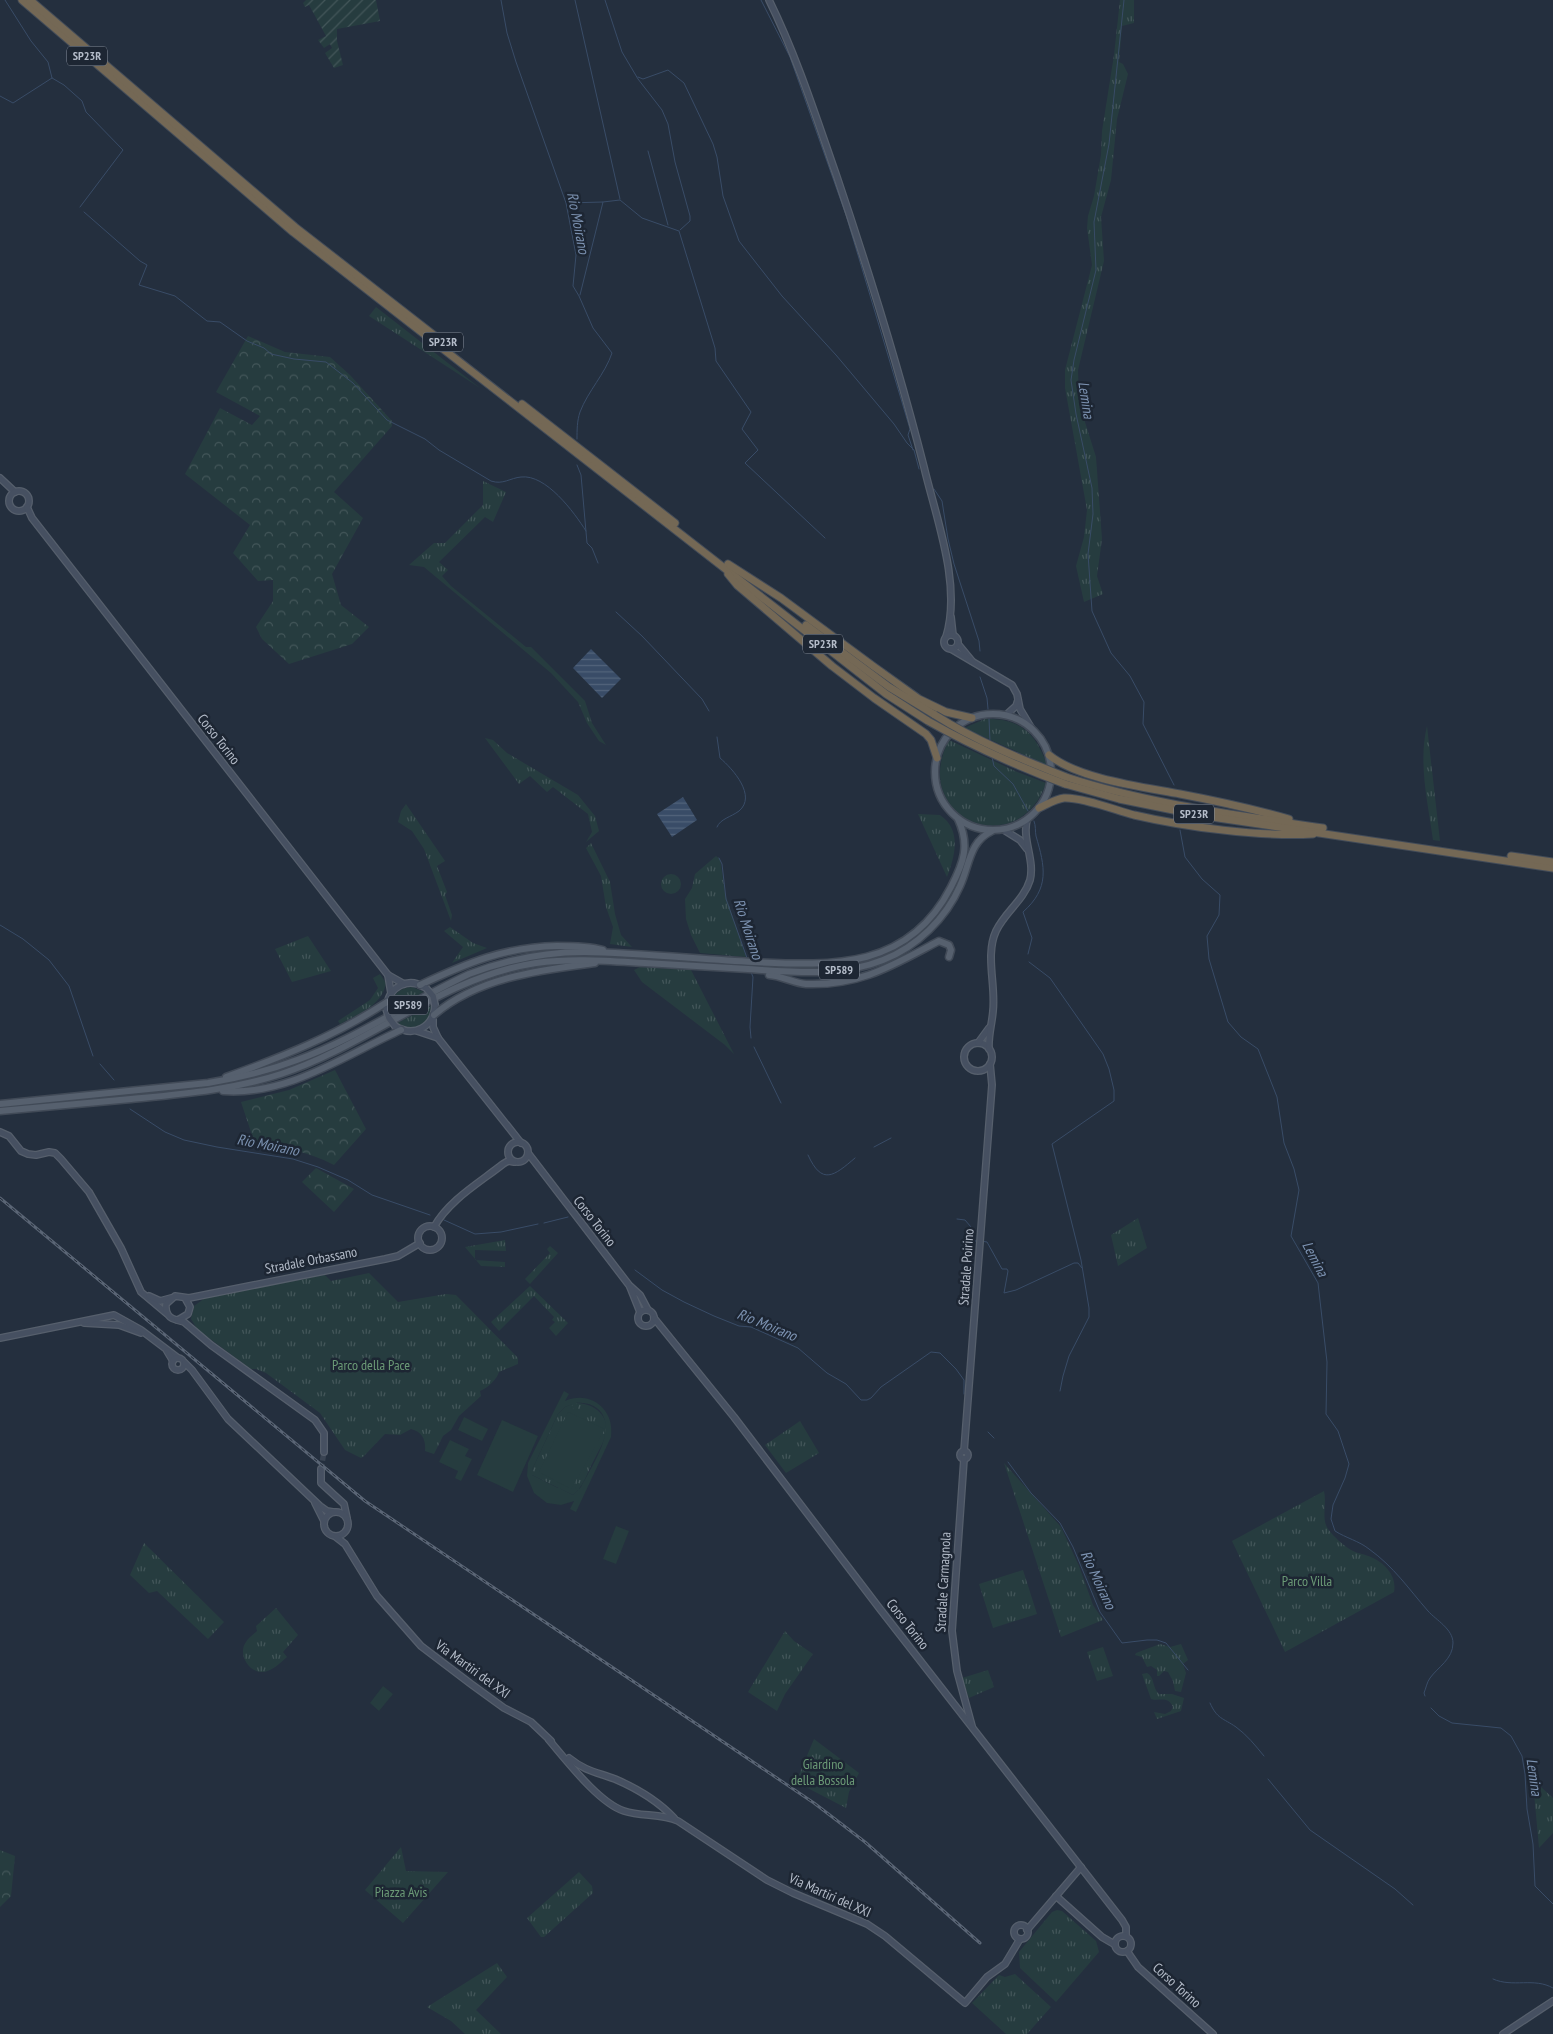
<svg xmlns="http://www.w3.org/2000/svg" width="1553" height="2034" font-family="'PT Sans Narrow',sans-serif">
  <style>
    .grass { fill: url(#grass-tufts) }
    .forest { fill: url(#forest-crowns) }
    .garden { fill: url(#garden-furrows) }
    .pitch { fill: #263c3f; fill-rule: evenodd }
    .water { fill: url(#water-rules) }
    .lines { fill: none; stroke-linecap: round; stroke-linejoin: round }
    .stream { stroke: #394c67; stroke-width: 1 }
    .secondary-tunnel { stroke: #3a4453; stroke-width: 5.5; stroke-dasharray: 5.5 3; stroke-linecap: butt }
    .secondary-casing { stroke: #565f6c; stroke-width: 8 }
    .primary-casing { stroke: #414a57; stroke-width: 9 }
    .highway-casing { stroke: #434c59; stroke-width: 9 }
    .secondary { stroke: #465061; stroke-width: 5.5 }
    .primary { stroke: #56606e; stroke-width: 6 }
    .highway { stroke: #746855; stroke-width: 7 }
    .rail-casing { stroke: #5a6575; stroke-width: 3 }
    .rail { stroke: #1d2633; stroke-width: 1; stroke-dasharray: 4; stroke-linecap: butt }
    .secondary-bridge-casing { stroke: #565f6c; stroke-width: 8; stroke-linecap: butt }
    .highway-bridge-casing { stroke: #434c59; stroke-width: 9; stroke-linecap: butt }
    .secondary-bridge { stroke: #465061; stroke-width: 5.5 }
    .highway-bridge { stroke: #746855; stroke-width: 7 }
    .labels { text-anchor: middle; stroke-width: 5; stroke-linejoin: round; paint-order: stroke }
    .shield { fill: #1d2633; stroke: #878f9c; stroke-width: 1 }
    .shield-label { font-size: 12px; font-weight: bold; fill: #b4bcc9 }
    .street-label { font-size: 14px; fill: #b4bcc9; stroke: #1d2633 }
    .park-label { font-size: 14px; fill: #6b9a76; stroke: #1d2633 }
    .water-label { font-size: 15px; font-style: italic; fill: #7c92b1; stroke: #1d2633 }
  </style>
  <defs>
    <pattern id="grass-tufts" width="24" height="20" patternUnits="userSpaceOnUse" patternTransform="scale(1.25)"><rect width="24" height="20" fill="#263c3f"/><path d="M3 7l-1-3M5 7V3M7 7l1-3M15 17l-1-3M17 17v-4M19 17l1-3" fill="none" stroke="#435659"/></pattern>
    <pattern id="forest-crowns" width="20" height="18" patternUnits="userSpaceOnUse" patternTransform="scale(1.25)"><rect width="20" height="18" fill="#263c3f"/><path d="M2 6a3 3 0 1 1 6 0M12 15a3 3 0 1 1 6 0" fill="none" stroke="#435659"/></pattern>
    <pattern id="garden-furrows" width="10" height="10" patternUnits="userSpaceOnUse" patternTransform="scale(1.25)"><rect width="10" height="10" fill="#263c3f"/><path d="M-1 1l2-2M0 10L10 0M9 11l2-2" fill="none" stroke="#435659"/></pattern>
    <pattern id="water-rules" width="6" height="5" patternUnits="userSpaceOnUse" patternTransform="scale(1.25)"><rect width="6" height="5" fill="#394c67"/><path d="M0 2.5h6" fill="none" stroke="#53647b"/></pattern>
  </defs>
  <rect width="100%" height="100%" fill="#242f3e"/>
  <g class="grass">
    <path d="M1120 0H1134V23L1122 26 1119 62 1123 64 1128 74 1117 119 1111 180 1101 217 1104 261 1078 370 1079 403 1096 457 1102 539 1097 576 1103 594 1084 602 1076 566 1084 537 1087 510 1065 388V370L1092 265 1087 228 1088 216 1094 196 1101 155 1102 131 1114 55Z"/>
    <path d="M376 307 480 388 369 316Z"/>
    <path d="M483 481 506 492 493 522 485 517 439 562 448 570 442 576 451 586 526 647H531L585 701 592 723 606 745 599 741 587 723 578 702 551 673 424 567 409 565 434 543H445L483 505Z"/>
    <path d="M985 719C1020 718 1036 733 1047 765L964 728Z"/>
    <path d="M1427 726 1440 841 1433 840C1428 803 1418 763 1427 726Z"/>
    <path d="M485 738 493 740 507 753 578 795 595 816 599 831 586 842 592 832 588 814 553 787 547 792 530 776 519 784Z"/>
    <path d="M949 740 1015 771 1046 783C1018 864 908 818 949 740Z"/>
    <path d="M406 804 445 861 437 866 447 892 445 895 452 915 451 921 424 849 412 831 398 822 401 811Z"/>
    <path d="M918 814 940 815C962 830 955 856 947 877Z"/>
    <path d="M591 843 610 882 615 914 621 935 632 947 610 944 613 927 606 907 601 876 586 848Z"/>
    <path d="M716 856 720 859 725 893 746 957 700 953 691 935 686 919 685 899 692 888 695 874Z"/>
    <circle cx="671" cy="884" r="10"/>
    <path d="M450 927 473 943 487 948 452 963 463 947 444 931Z"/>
    <path d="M308 936 331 971 292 982 275 949Z"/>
    <path d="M640 967 691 970 734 1054 725 1045 642 982 634 970Z"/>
    <path d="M380 974 386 983C382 1006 358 1014 340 1024L338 1021 370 1000 378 988 373 978Z"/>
    <path d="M412 987 424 992 390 1010C390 996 399 988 412 987Z"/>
    <path d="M431 1006C431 1025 412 1034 397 1023Z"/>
    <path d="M1138 1218 1147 1248 1118 1266 1111 1235Z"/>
    <path d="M505 1240 506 1251 475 1250V1260L505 1262V1267L481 1266 465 1247Z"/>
    <path d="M550 1246 558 1253 530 1284 525 1279 550 1253 547 1249Z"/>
    <path d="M369 1273 398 1302 446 1294 456 1295 518 1358V1364L499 1372C497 1379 488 1388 480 1391L481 1396 459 1416 451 1430 443 1436 434 1454 425 1451C426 1441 423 1432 411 1429L400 1435 385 1434 364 1456 361 1458 345 1450 320 1413 266 1373 256 1369H251L198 1330 191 1319 194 1306 205 1298 325 1275 331 1281Z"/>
    <path d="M530 1286 568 1323 556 1336 549 1328 555 1322 552 1320 554 1317 534 1296 499 1331 491 1322Z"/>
    <path d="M574 1403C593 1402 612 1416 605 1437 602 1445 597 1454 593 1462 587 1473 583 1487 573 1495L532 1475V1470L558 1414 565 1407Z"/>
    <path d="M800 1421 819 1453 786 1473 765 1445Z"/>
    <path d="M1004 1463 1061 1527 1079 1566 1093 1605 1103 1620 1061 1637Z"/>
    <path d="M1324 1491C1327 1503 1321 1519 1328 1529 1334 1537 1343 1545 1351 1550 1358 1554 1366 1554 1373 1558 1386 1564 1397 1577 1394 1592L1285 1652 1232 1541Z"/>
    <path d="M144 1543 224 1622 208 1639 157 1591 149 1593 130 1575Z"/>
    <path d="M1023 1570 1037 1614 993 1628 979 1584Z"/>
    <path d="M276 1608 298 1635 283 1652 287 1657C280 1663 271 1673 260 1672 247 1670 238 1653 246 1642 248 1638 254 1634 257 1631L256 1626Z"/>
    <path d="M785 1631 794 1641 813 1654 785 1694 777 1711 748 1692Z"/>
    <path d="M1160 1644 1170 1647 1181 1644 1188 1660 1183 1664 1186 1673 1181 1692 1175 1691 1173 1681 1168 1672 1164 1671 1159 1676H1157V1670L1151 1666 1147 1667 1142 1657 1135 1655 1136 1653Z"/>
    <path d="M1103 1647 1113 1676 1097 1681 1087 1652Z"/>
    <path d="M988 1670 994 1687 969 1698 962 1678Z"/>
    <path d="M1147 1673C1155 1677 1152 1688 1159 1694H1172L1184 1698 1181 1711 1157 1719 1154 1712 1165 1714 1171 1711 1173 1707C1167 1695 1160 1702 1151 1699L1142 1674Z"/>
    <path d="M814 1739 859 1773 849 1792 846 1808 796 1782Z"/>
    <path d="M1541 1787 1553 1798V1833L1539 1848 1534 1793Z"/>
    <path d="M401 1847 406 1871 448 1872 403 1923 365 1890Z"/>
    <path d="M579 1872 592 1886 593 1893 544 1937H541L527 1918Z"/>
    <path d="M1057 1910 1062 1911 1096 1941 1099 1952 1056 2002 1020 1968 1019 1952 1052 1912Z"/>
    <path d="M497 1963 507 1977 476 2010 501 2034H465L451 2021 427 2007Z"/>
    <path d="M1015 1974 1051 2007 1027 2034H1006L972 2003 999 1975 1005 1977Z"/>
  </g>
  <g class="forest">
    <path d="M248 336 285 352 330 357 350 375 392 421V426L334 492 363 518 332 574 341 605 369 627 352 644 289 664 262 639 256 627 273 601V580L258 581 233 553 250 525 185 474 220 408 252 425 260 416 216 392Z"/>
    <path d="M335 1070 366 1129 334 1165C308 1151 283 1148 255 1144L241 1102 289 1090Z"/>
    <path d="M316 1168 354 1189 334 1212 302 1182Z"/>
    <path d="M0 1850 15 1856 11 1896 0 1907Z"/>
  </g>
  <path class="garden" d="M306 0H376L380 21 337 29V41L343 65 334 68 325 53 332 48 330 44 324 48 318 40 326 36 309 5 305 7 303 3Z"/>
  <g class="pitch">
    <path d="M564 1391 569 1394 565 1401C590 1390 615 1409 611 1437L576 1512 570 1509 574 1501 561 1505 547 1503 534 1493 527 1476 528 1463ZM576 1403C584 1402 592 1404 598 1409 619 1428 591 1467 581 1487L579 1489 581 1484 578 1483 575 1488 578 1490 573 1495 561 1489 560 1487 558 1488 532 1475V1470L558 1414 565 1407 573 1404 571 1408 577 1410 578 1406Z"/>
    <path d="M568 1412 605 1429 598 1441 601 1443 598 1449 595 1447 571 1489 539 1472Z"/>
    <path d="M464 1417 488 1429 482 1441 458 1430Z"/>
    <path d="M502 1420 538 1436 513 1492 477 1475Z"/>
    <path d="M450 1440 469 1449 465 1456 472 1459 461 1481 455 1478 458 1471 439 1462Z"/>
    <path d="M616 1526 629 1531 616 1564 603 1559Z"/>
    <path d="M383 1686 393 1694 379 1711 370 1703Z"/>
  </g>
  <g class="water">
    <path d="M591 649 621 679 602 698 573 668Z"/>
    <path d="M683 797 697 820 672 837 657 814Z"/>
  </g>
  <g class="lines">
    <g class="stream">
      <path d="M5 0 31 41 48 62 52 78 64 85 82 101 86 112 123 150 80 207"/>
      <path d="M501 0 507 33 516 62 566 203 576 255 573 286 579 296 593 328 612 353C605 374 588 391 580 412 577 421 577 430 577 439"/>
      <path d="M575 0 620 199"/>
      <path d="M605 0 622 52 638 79 662 110 668 124 675 162 690 216V221L680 230"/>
      <path d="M761 0 790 57 846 215 910 429 908 435 913 450"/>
      <path d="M1124 0 1109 144 1094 222 1096 270 1074 360 1071 380 1076 414 1092 488 1093 514 1088 554 1092 611 1111 653 1130 676 1144 702 1143 724 1174 785"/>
      <path d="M638 77 643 79 668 70 684 83 713 144 717 157 723 196 739 241 782 296 836 355 894 424 907 443 914 450 919 469"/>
      <path d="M0 96 13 103 52 78"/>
      <path d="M648 151 668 225"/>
      <path d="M603 202 620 200 642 218 679 231 715 348 716 361 751 412 742 429 758 450 745 463 825 538"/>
      <path d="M567 203 603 202 580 295"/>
      <path d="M84 212 140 261 147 265 139 285 175 296 207 321 220 322 247 341 264 348 271 354 294 359 326 362 353 383 387 420 425 439 439 450 491 481C503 485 510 478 521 477 546 474 574 512 586 531"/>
      <path d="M577 465 581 475 587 543 592 548 598 563"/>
      <path d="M934 489 942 501 948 539 954 564 979 641 980 651"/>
      <path d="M616 612 642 636 702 699 709 711"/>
      <path d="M980 677 987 698 988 709"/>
      <path d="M989 719 990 741"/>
      <path d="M992 757 994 766 1013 784 1028 811"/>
      <path d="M717 827C720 819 731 817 739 811 757 796 733 769 720 758L717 737"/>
      <path d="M1180 830 1185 857 1202 879 1220 895 1219 915 1207 936 1209 959 1228 1022 1241 1037 1258 1049 1277 1097 1284 1143 1294 1169 1299 1190 1291 1236 1318 1283 1327 1362 1326 1414 1338 1431 1349 1464 1345 1478 1333 1505 1331 1519 1335 1531C1346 1538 1359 1541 1369 1549 1394 1567 1408 1588 1428 1611 1436 1620 1453 1629 1453 1643 1453 1659 1438 1667 1430 1678 1427 1682 1426 1688 1424 1693L1425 1696"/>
      <path d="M719 858 722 864 726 899 747 958"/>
      <path d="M0 925 23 939 49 960 69 986 93 1056"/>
      <path d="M1028 954 1032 938 1023 912C1050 888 1045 867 1036 836 1035 831 1036 826 1034 821"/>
      <path d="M1029 962 1050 978 1103 1054 1109 1069 1114 1090V1101L1052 1144 1081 1260 1089 1308V1317L1069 1356 1063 1376 1060 1391"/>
      <path d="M751 972 753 977 750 1027 751 1038"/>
      <path d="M754 1047 781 1103"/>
      <path d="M100 1064 114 1080"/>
      <path d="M130 1109 165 1132 184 1140 217 1147 293 1159 318 1167 348 1180 372 1195 430 1215"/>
      <path d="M874 1147 891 1138"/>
      <path d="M808 1155C822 1186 834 1176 855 1158"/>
      <path d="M576 1208 583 1206 587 1210 611 1241"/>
      <path d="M957 1219 965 1220 971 1227 975 1241H977"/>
      <path d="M444 1220 475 1234 501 1232 538 1224"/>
      <path d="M544 1223 568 1217"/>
      <path d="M981 1241 987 1242 1002 1269H1007L1008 1271 1004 1293 1016 1290 1074 1263H1078L1082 1268"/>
      <path d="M635 1270 662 1290 684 1302 714 1316 739 1326 751 1327 798 1348 827 1373 846 1384 861 1400H867L871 1398 881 1387 931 1352 940 1353 956 1369 964 1380V1394"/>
      <path d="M988 1432 994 1438"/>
      <path d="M1008 1462 1031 1493 1060 1523 1073 1547 1100 1612 1122 1643 1147 1640H1157L1166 1643 1188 1670"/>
      <path d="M1210 1703C1217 1719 1223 1718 1236 1727 1247 1735 1255 1745 1264 1756"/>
      <path d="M1431 1708 1439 1716 1452 1723 1501 1728 1511 1736 1522 1756 1525 1774 1527 1809 1533 1844 1535 1886 1553 1904"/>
      <path d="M1268 1779 1310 1830 1395 1889 1413 1905"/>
      <path d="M1493 1979C1513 1988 1534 1977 1553 1988"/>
    </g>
    <path class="secondary-tunnel" d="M321 1469 324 1452"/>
    <defs>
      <g id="secondary">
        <path d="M769 0C797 57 816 117 837 177 869 272 899 369 924 467 936 518 962 585 946 637"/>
        <path d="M0 478 15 492"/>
        <circle cx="19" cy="501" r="10"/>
        <path d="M27 507 32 518 388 975 391 993"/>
        <path d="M951 617 953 635"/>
        <circle cx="951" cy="642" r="7"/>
        <path d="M958 644 972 661"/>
        <path d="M951 649 1012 685 1017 694 1020 709 1032 729"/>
        <path d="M1006 715 1016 706 1018 700"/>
        <path d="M1004 830 1020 840 1027 849"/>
        <path d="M388 975 404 984"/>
        <path d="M387 1005C389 987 408 977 424 987"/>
        <path d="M433 1019V1027L438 1038 521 1143"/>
        <path d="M395 1026C414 1038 434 1027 435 1005"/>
        <path d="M417 1031 438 1038"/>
        <circle cx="978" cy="1057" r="14"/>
        <path d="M978 1043 989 1028"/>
        <path d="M989 1049C988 1036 992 1024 993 1011 996 985 985 955 996 931 1005 912 1024 900 1030 880 1035 860 1022 840 1027 820"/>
        <path d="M0 1132 9 1136 21 1151 28 1154 36 1155 49 1152 55 1153 61 1159 89 1192 121 1248 141 1292 166 1313"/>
        <circle cx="518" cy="1152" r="10"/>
        <path d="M528 1153 629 1285 640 1295 648 1310"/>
        <circle cx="430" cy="1238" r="12"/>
        <path d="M434 1227C449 1200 479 1183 503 1164L508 1161 514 1162"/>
        <path d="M630 1287 640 1312"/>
        <path d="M149 1296 160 1301 171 1298"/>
        <path d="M185 1298 190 1307 188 1314 178 1320C169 1319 165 1313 166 1304L175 1296 189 1298 385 1259 398 1256 420 1243"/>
        <circle cx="646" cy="1318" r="8"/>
        <path d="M654 1318 734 1417 880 1609 1122 1920 1126 1927V1936"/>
        <path d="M177 1320 184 1322 211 1345 315 1420 324 1433V1452"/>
        <path d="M84 1323 119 1325 141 1333"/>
        <path d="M0 1338 114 1315 141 1330 178 1358"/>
        <path d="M167 1351 173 1361"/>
        <circle cx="178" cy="1364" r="6"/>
        <path d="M185 1363 192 1370 228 1419 320 1506 327 1511 333 1512"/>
        <path d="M964 1451 992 1085 990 1064"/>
        <circle cx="964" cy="1455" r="4"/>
        <path d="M964 1459 952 1631 957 1671 972 1726"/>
        <path d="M321 1469V1483L344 1504 347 1518"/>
        <path d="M315 1503 324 1521"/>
        <circle cx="336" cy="1524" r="12"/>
        <path d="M336 1537 345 1544 377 1596 421 1646 471 1684 504 1708 531 1722 551 1741"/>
        <path d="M549 1740C567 1761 599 1803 624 1811 642 1817 661 1813 678 1821L767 1880 793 1893 867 1924 885 1936 965 2003 987 1977 1005 1964 1020 1939"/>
        <path d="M569 1758C585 1771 596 1772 615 1779 636 1788 658 1801 674 1818"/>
        <path d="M1056 1896 1102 1937 1114 1944"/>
        <circle cx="1021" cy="1932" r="7"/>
        <path d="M1027 1930 1081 1867"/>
        <circle cx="1123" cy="1944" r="8"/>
        <path d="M1127 1951 1138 1967 1213 2034"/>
        <path d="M1503 2034 1553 2001"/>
      </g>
      <g id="primary">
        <circle cx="993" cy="772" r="58"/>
        <path d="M769 975C782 976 794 983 806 984 861 986 893 965 939 941L949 945 951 950 949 957"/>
        <path d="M420 985C467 963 505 947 557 946 572 946 588 946 603 950"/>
        <path d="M434 1015C478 977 541 970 595 963"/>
        <path d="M226 1077C282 1057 337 1035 387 1002"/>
        <path d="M223 1091C288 1096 345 1055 401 1030"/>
        <path d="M0 1104 208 1083C239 1078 268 1071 297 1060 357 1038 411 1001 469 974 506 960 544 952 584 952 640 953 697 959 754 962 834 966 909 969 951 887 964 862 970 845 958 819"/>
        <path d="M0 1111C44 1107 87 1103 131 1099 182 1094 232 1090 281 1074 369 1045 443 977 536 963 572 958 608 961 645 963 679 965 714 967 748 969 793 972 841 977 883 960 917 947 946 918 960 886 970 864 969 842 992 831"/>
      </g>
      <g id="highway">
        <path d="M22 0 293 232 886 694 928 721"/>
        <path d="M30 0 295 227 444 343"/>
        <path d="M522 404 675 523"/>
        <path d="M728 564 781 598 873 666 919 699 946 712 972 718"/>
        <path d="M728 574 737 585 832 666 874 698 926 734 931 740 937 758"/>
        <path d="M806 625 889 687 935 715"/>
        <path d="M1049 755C1078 779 1143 787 1180 794 1217 801 1253 809 1289 819"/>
        <path d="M1066 777C1149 804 1237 815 1323 828"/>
        <path d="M1065 784 1119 799 1198 815 1553 868"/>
        <path d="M1039 808C1046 805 1055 799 1064 798 1082 797 1115 810 1134 815 1186 827 1260 837 1313 834"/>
        <path d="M1511 856 1553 862"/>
      </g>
    </defs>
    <use href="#secondary" class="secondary-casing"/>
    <use href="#primary" class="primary-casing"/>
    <use href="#highway" class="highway-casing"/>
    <use href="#secondary" class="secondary"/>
    <use href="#primary" class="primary"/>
    <use href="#highway" class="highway"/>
    <defs>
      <path id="rail" d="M0 1198 365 1501 814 1803 865 1842 980 1943"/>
    </defs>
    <use href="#rail" class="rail-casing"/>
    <use href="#rail" class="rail"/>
    <defs>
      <g id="secondary-bridge">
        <path d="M426 988 433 996 435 1005"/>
        <path d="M386 1009 389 1018 395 1026"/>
      </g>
      <g id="highway-bridge">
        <path d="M935 715C976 741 1021 759 1066 777"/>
        <path d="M928 721C972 746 1017 766 1065 784"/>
      </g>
    </defs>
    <use href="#secondary-bridge" class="secondary-bridge-casing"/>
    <use href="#highway-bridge" class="highway-bridge-casing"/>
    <use href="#secondary-bridge" class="secondary-bridge"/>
    <use href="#highway-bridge" class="highway-bridge"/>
  </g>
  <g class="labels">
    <g class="shield">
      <rect x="67" y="46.5" width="40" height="19" rx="4"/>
      <rect x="423" y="332.5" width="40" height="19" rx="4"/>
      <rect x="803" y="634.5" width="40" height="19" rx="4"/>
      <rect x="1174" y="804.5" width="40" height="19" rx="4"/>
      <rect x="819" y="960.5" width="40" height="19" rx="4"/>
      <rect x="388" y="995.5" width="40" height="19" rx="4"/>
    </g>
    <g class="shield-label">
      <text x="87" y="60">SP23R</text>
      <text x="443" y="346">SP23R</text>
      <text x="823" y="648">SP23R</text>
      <text x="1194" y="818">SP23R</text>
      <text x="839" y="974">SP589</text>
      <text x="408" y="1009">SP589</text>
    </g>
    <g class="street-label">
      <text transform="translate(219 739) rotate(52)" y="5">Corso Torino</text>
      <text transform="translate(595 1221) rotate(52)" y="5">Corso Torino</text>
      <text transform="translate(311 1260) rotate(-11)" y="5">Stradale Orbassano</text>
      <text transform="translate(966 1267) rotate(-86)" y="5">Stradale Poirino</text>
      <text transform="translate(943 1582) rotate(-87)" y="5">Stradale Carmagnola</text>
      <text transform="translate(908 1624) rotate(52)" y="5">Corso Torino</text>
      <text transform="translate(473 1669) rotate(36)" y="5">Via Martiri del XXI</text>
      <text transform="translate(830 1895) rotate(24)" y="5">Via Martiri del XXI</text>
      <text transform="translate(1177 1985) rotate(42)" y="5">Corso Torino</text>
    </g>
    <g class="park-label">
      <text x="371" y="1370">Parco della Pace</text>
      <text x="1307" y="1586">Parco Villa</text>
      <text x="823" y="1769">Giardino<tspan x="823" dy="16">della Bossola</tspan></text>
      <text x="401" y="1897">Piazza Avis</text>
    </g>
    <g class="water-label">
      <text transform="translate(578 223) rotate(79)" y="5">Rio Moirano</text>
      <text transform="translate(1086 400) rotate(81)" y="5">Lemina</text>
      <text transform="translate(748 929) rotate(72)" y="5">Rio Moirano</text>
      <text transform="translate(268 1145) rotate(11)" y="5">Rio Moirano</text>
      <text transform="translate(1315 1259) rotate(62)" y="5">Lemina</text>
      <text transform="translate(767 1325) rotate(22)" y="5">Rio Moirano</text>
      <text transform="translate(1098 1580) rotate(65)" y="5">Rio Moirano</text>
      <text transform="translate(1534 1777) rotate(82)" y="5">Lemina</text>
    </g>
  </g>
</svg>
